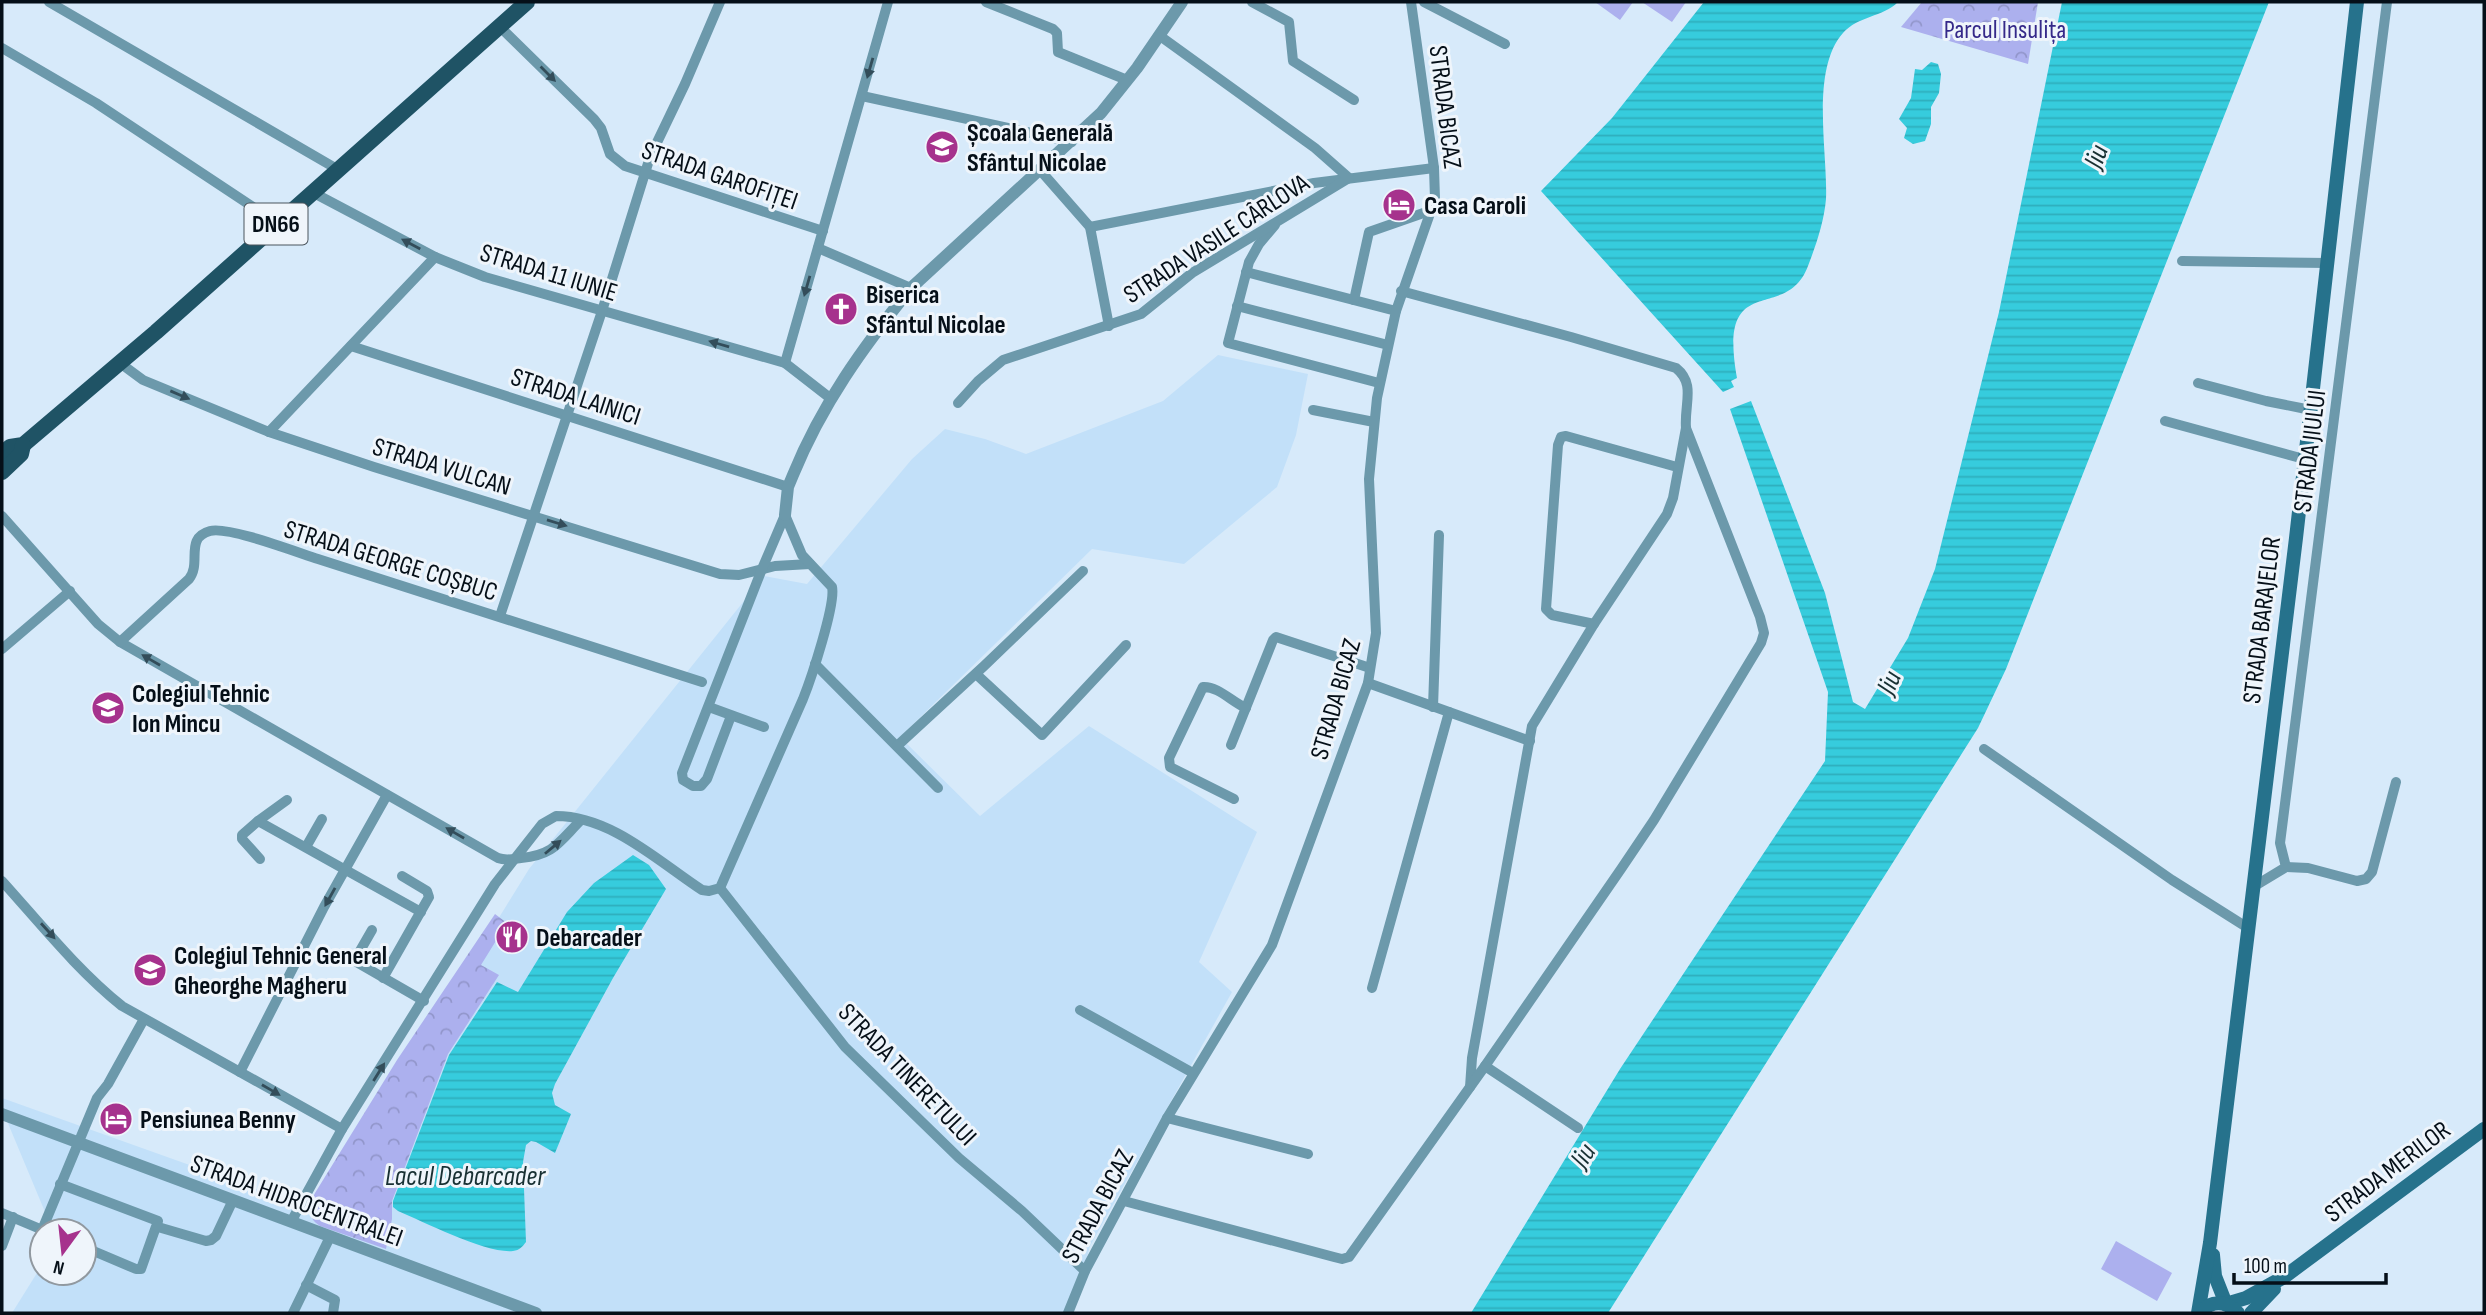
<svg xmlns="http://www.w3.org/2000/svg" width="2486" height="1315" font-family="'Sofia Sans Condensed',sans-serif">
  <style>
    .built { fill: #c2e0f9 }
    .park { fill: url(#park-crowns) }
    .garden { fill: #acb0ee }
    .water { fill: url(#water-rules) }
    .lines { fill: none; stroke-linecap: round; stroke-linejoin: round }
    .minor { stroke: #6c99ab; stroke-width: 10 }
    .tertiary { stroke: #6c99ab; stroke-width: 12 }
    .secondary { stroke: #26728c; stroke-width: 14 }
    .primary { stroke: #1f5365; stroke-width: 16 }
    .oneway { fill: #334d5a }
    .labels { text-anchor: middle; stroke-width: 6; stroke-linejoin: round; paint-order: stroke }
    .shield { fill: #eff5fb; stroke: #4b545c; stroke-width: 2 }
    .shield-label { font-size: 24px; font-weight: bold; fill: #050f18 }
    .park-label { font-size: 26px; fill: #352989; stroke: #eff5fb }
    .street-label { font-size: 26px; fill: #050f18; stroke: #eff5fb }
    .poi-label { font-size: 26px; font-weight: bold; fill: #050f18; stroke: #eff5fb; text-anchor: start }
    .water-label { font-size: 28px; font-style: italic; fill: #183033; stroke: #eff5fb }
  </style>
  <defs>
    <pattern id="park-crowns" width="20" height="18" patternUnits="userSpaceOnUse" patternTransform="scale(1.75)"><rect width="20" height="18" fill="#acb0ee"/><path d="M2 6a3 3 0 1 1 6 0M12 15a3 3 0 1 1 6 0" fill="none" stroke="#9296cb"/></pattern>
    <pattern id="water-rules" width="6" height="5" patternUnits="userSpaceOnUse" patternTransform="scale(1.75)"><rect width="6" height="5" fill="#36ccdd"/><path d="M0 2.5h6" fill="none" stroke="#2eaebd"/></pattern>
  </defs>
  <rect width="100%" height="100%" fill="#d7eafa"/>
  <path class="built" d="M1218 355 1308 374 1296 435 1277 487 1184 564 1092 549 900 737 980 816 1089 726 1257 832 1199 962 1232 992 1090 1246 1072 1313H12L42 1265V1273H84V1231H53L2 1109V1098L318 1211 529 869 764 576 807 584 912 459 945 429 985 439 1026 454 1163 401Z"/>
  <g class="park">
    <path d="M1922 2H2038L2028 64 1901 27Z"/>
    <path d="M495 914 507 923 481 965 499 975 448 1054 392 1201V1219L386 1249 320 1226C306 1217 308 1206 315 1193L397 1060Z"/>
  </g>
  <g class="garden">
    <path d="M1595 2H1633L1620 20Z"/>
    <path d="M1642 2H1686L1672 22Z"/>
    <path d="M2116 1241 2172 1273 2157 1301 2101 1269Z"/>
  </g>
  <g class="water">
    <path d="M1704 2H1898C1883 17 1858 16 1843 33 1810 70 1828 153 1826 199 1824 222 1816 245 1808 266 1786 325 1717 267 1737 378L1731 381 1734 387 1723 392 1541 191 1612 118Z"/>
    <path d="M2062 2H2269L2006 669 1978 728 1608 1313H1471L1620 1069 1825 761 1828 692 1730 409 1751 401 1825 593 1853 702 1865 709 1908 638 1935 569 1999 312Z"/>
    <path d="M1931 62 1938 64 1941 74 1939 93 1931 107V124L1925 141 1913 144 1904 138 1907 128 1899 119 1911 98 1915 69 1922 70Z"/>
    <path d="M633 855 649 865 666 889 613 978 555 1084 552 1093 555 1105 571 1114 555 1153 536 1142 531 1141 526 1145 523 1162 526 1242C522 1247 520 1250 513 1251 487 1254 424 1222 398 1211L393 1207V1201L449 1055 497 982 518 992 567 912 594 883Z"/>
  </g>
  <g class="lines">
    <g class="minor">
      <path d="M49 2 337 169"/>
      <path d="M986 2 1053 29 1057 33 1058 52 1127 80"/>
      <path d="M1252 2 1289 22 1293 61 1354 100"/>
      <path d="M1424 2 1505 44"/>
      <path d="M499 26 594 119 601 128 610 154 625 166 823 231"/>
      <path d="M2 48 96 103 277 223"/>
      <path d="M862 96 1072 142"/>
      <path d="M1040 170 1090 227 1109 326"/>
      <path d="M312 192 435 257 485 277 785 363 830 398"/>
      <path d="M1275 225 1259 244 1249 262 1228 343 1379 383"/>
      <path d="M1090 227 1314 183 1434 168"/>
      <path d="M818 248 911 288"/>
      <path d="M2182 261 2327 263"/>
      <path d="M1246 272 1396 311"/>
      <path d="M1354 300 1369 232 1432 210"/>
      <path d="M1237 306 1388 345"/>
      <path d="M351 346 788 487"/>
      <path d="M120 363 143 380 269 432 374 467 720 574 739 575 775 566 810 564"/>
      <path d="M785 363 888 2"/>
      <path d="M2198 383 2266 401 2311 410"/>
      <path d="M958 403 978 381 1003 360 1141 314 1192 273 1349 178 1315 148 1160 36"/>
      <path d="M1313 410 1374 422"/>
      <path d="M2165 421 2304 459"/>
      <path d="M269 432 435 257"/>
      <path d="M2 516 98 624 120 642 498 858C506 861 513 859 521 858 554 855 559 842 581 820"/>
      <path d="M500 616 602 311 650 157 685 84 720 2"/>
      <path d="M1594 624 1552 615 1546 609 1558 445 1561 437 1566 436 1677 467"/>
      <path d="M120 642 189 579C202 563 184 538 210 531 228 526 296 552 318 559 446 599 574 640 702 682"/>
      <path d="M2 649 70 591"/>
      <path d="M815 664 938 788"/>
      <path d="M976 674 1042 735 1126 645"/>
      <path d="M1368 683 1530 741"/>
      <path d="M709 707 764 727"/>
      <path d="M1433 707 1439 535"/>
      <path d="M1231 745 1273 640 1276 637 1370 668"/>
      <path d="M897 746 984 666 1083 571"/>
      <path d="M1984 749 2172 880 2248 928"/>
      <path d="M1234 799 1170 767 1169 758 1203 687C1218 686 1232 702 1246 708"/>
      <path d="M258 821 287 800"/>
      <path d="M306 847 322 819"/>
      <path d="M260 859 242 839V835L258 821 421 912"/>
      <path d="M2286 867 2308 868 2357 881 2366 879 2372 872 2396 782"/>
      <path d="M2 881C40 923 77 970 122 1006L342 1129"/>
      <path d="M2253 887 2286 867 2280 843 2387 2"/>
      <path d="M720 888 845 1047 959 1158 1022 1211 1085 1271"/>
      <path d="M372 930 357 956 358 963 424 1001"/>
      <path d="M383 978 429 897 427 891 402 876"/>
      <path d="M1372 988 1449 712"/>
      <path d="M1080 1010 1193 1073"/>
      <path d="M1485 1066 1578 1128"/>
      <path d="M240 1072 324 907 387 795"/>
      <path d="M1470 1087 1472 1058 1532 726 1594 624 1667 514 1673 498 1686 428"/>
      <path d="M1167 1118 1308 1154"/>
      <path d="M60 1184 158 1221 141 1269H136L84 1247"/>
      <path d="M1124 1201 1334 1257 1342 1259 1349 1257 1485 1066 1621 869 1654 820 1761 643 1764 633 1760 617 1686 428C1684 404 1696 384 1676 368L1571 337 1401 291"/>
      <path d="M2 1213 45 1231"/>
      <path d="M291 1222 342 1129 495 884 542 824 556 816C611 816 659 862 702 890L709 891 720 888 803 699C811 679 836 604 832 587L802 555 785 515 762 569 682 773 683 780 693 786H701L707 779 731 716"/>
      <path d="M158 1227 206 1241 211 1240 216 1236 233 1200"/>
      <path d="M42 1230 97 1098 108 1084 144 1019"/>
      <path d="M2 1246 13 1217"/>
      <path d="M306 1285 335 1300 333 1313"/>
      <path d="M293 1313 330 1237"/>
      <path d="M1068 1313 1085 1271 1167 1118 1272 945 1368 683 1376 633 1369 479 1377 398 1396 311 1435 199 1434 168 1411 2"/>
    </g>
    <g class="tertiary">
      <path d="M785 515 788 487 793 475C822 404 863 347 911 288L1101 113 1137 68 1182 2"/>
      <path d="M2 1114 536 1313"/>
    </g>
    <g class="secondary">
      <path d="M2213 1255 2215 1276 2226 1304 2246 1298 2284 1277 2484 1129"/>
      <path d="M2198 1313 2210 1243 2296 538 2357 2"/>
      <path d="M2199 1313C2211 1300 2226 1300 2238 1313"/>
      <path d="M2251 1313 2274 1289"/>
    </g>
    <g class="primary">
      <path d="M2 454 10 447 23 445 156 332 527 2"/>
      <path d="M2 472 21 454 23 445"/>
    </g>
  </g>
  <defs><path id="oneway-solid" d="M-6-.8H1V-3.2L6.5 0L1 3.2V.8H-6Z" transform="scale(1.75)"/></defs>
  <g class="oneway">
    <use href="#oneway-solid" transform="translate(870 68) rotate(106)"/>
    <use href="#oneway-solid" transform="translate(548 74) rotate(45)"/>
    <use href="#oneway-solid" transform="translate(411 244) rotate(-152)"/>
    <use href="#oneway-solid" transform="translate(807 286) rotate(106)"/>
    <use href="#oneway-solid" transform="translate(719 344) rotate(-164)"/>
    <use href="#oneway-solid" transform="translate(180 395) rotate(23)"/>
    <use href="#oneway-solid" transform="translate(557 523) rotate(17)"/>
    <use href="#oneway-solid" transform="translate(151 660) rotate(-150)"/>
    <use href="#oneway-solid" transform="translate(455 833) rotate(-150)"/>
    <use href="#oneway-solid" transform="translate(553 847) rotate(-40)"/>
    <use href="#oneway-solid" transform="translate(330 897) rotate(119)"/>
    <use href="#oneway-solid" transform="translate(48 931) rotate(48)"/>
    <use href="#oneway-solid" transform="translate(379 1072) rotate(-58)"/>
    <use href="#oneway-solid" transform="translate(271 1090) rotate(30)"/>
  </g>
  <defs>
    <symbol id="school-disc" viewBox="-11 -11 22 22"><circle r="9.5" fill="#a6328d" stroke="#eff5fb"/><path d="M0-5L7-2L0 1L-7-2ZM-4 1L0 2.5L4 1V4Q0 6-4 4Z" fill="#fff"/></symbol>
    <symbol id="hotel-disc" viewBox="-11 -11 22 22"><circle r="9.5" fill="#a6328d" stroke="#eff5fb"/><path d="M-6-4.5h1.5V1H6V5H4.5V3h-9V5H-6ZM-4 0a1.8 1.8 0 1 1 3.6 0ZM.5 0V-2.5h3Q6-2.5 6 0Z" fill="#fff"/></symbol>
    <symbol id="church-disc" viewBox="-11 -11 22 22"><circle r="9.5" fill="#a6328d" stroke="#eff5fb"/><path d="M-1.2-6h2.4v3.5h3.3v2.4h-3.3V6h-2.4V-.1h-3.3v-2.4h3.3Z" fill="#fff"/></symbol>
    <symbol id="restaurant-disc" viewBox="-11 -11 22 22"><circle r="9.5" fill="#a6328d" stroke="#eff5fb"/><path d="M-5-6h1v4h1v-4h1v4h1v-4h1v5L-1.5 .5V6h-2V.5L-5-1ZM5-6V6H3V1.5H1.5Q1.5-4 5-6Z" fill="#fff"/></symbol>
  </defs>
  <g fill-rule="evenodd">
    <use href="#school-disc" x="923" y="128" width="38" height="38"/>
    <use href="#hotel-disc" x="1380" y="186" width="38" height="38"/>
    <use href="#church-disc" x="822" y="290" width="38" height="38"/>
    <use href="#school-disc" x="89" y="689" width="38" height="38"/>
    <use href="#restaurant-disc" x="493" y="918" width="38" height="38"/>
    <use href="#school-disc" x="131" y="951" width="38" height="38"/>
    <use href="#hotel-disc" x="97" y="1100" width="38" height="38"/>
  </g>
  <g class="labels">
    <rect class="shield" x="244.5" y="203.5" width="63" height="41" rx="5"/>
    <g class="shield-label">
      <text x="276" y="232">DN66</text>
    </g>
    <g class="park-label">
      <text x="2005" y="38">Parcul Insulița</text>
    </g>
    <g class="street-label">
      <text transform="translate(1446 107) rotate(83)" y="9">STRADA BICAZ</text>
      <text transform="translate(720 175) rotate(19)" y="9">STRADA GAROFIȚEI</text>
      <text transform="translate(1216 238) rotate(-33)" y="9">STRADA VASILE CÂRLOVA</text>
      <text transform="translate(549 272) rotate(17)" y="9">STRADA 11 IUNIE</text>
      <text transform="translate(576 396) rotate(18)" y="9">STRADA LAINICI</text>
      <text transform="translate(2309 451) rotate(-83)" y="9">STRADA JIULUI</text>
      <text transform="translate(442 466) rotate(17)" y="9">STRADA VULCAN</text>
      <text transform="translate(391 560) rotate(17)" y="9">STRADA GEORGE COȘBUC</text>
      <text transform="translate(2261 620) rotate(-83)" y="9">STRADA BARAJELOR</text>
      <text transform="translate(1335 699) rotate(-74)" y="9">STRADA BICAZ</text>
      <text transform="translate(908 1074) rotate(46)" y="9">STRADA TINERETULUI</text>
      <text transform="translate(2387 1171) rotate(-37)" y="9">STRADA MERILOR</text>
      <text transform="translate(297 1200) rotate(20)" y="9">STRADA HIDROCENTRALEI</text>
      <text transform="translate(1097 1206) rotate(-62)" y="9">STRADA BICAZ</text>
    </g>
    <g class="poi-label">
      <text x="967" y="141">Școala Generală<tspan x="967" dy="30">Sfântul Nicolae</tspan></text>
      <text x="1424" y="214">Casa Caroli</text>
      <text x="866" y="303">Biserica<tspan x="866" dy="30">Sfântul Nicolae</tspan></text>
      <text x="132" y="702">Colegiul Tehnic<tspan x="132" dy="30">Ion Mincu</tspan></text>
      <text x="536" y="946">Debarcader</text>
      <text x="174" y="964">Colegiul Tehnic General<tspan x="174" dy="30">Gheorghe Magheru</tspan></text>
      <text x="140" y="1128">Pensiunea Benny</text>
    </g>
    <g class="water-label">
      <text transform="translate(2095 156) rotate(-69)" y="10">Jiu</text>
      <text transform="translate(1888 682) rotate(-66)" y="10">Jiu</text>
      <text transform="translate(1582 1155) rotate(-57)" y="10">Jiu</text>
      <text x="465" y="1185">Lacul Debarcader</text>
    </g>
  </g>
  <rect width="2486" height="1315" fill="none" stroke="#050f18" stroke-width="7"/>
  <g transform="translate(63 1252) rotate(195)"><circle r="33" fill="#eff5fb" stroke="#9199a0" stroke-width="2"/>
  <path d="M0-5L12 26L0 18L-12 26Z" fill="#a6328d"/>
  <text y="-10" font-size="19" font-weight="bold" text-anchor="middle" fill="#050f18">N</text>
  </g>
  <path d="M2234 1273v10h152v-10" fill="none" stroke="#050f18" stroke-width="3.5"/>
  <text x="2244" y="1273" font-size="21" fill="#050f18" stroke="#eff5fb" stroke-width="5" paint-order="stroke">100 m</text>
</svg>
